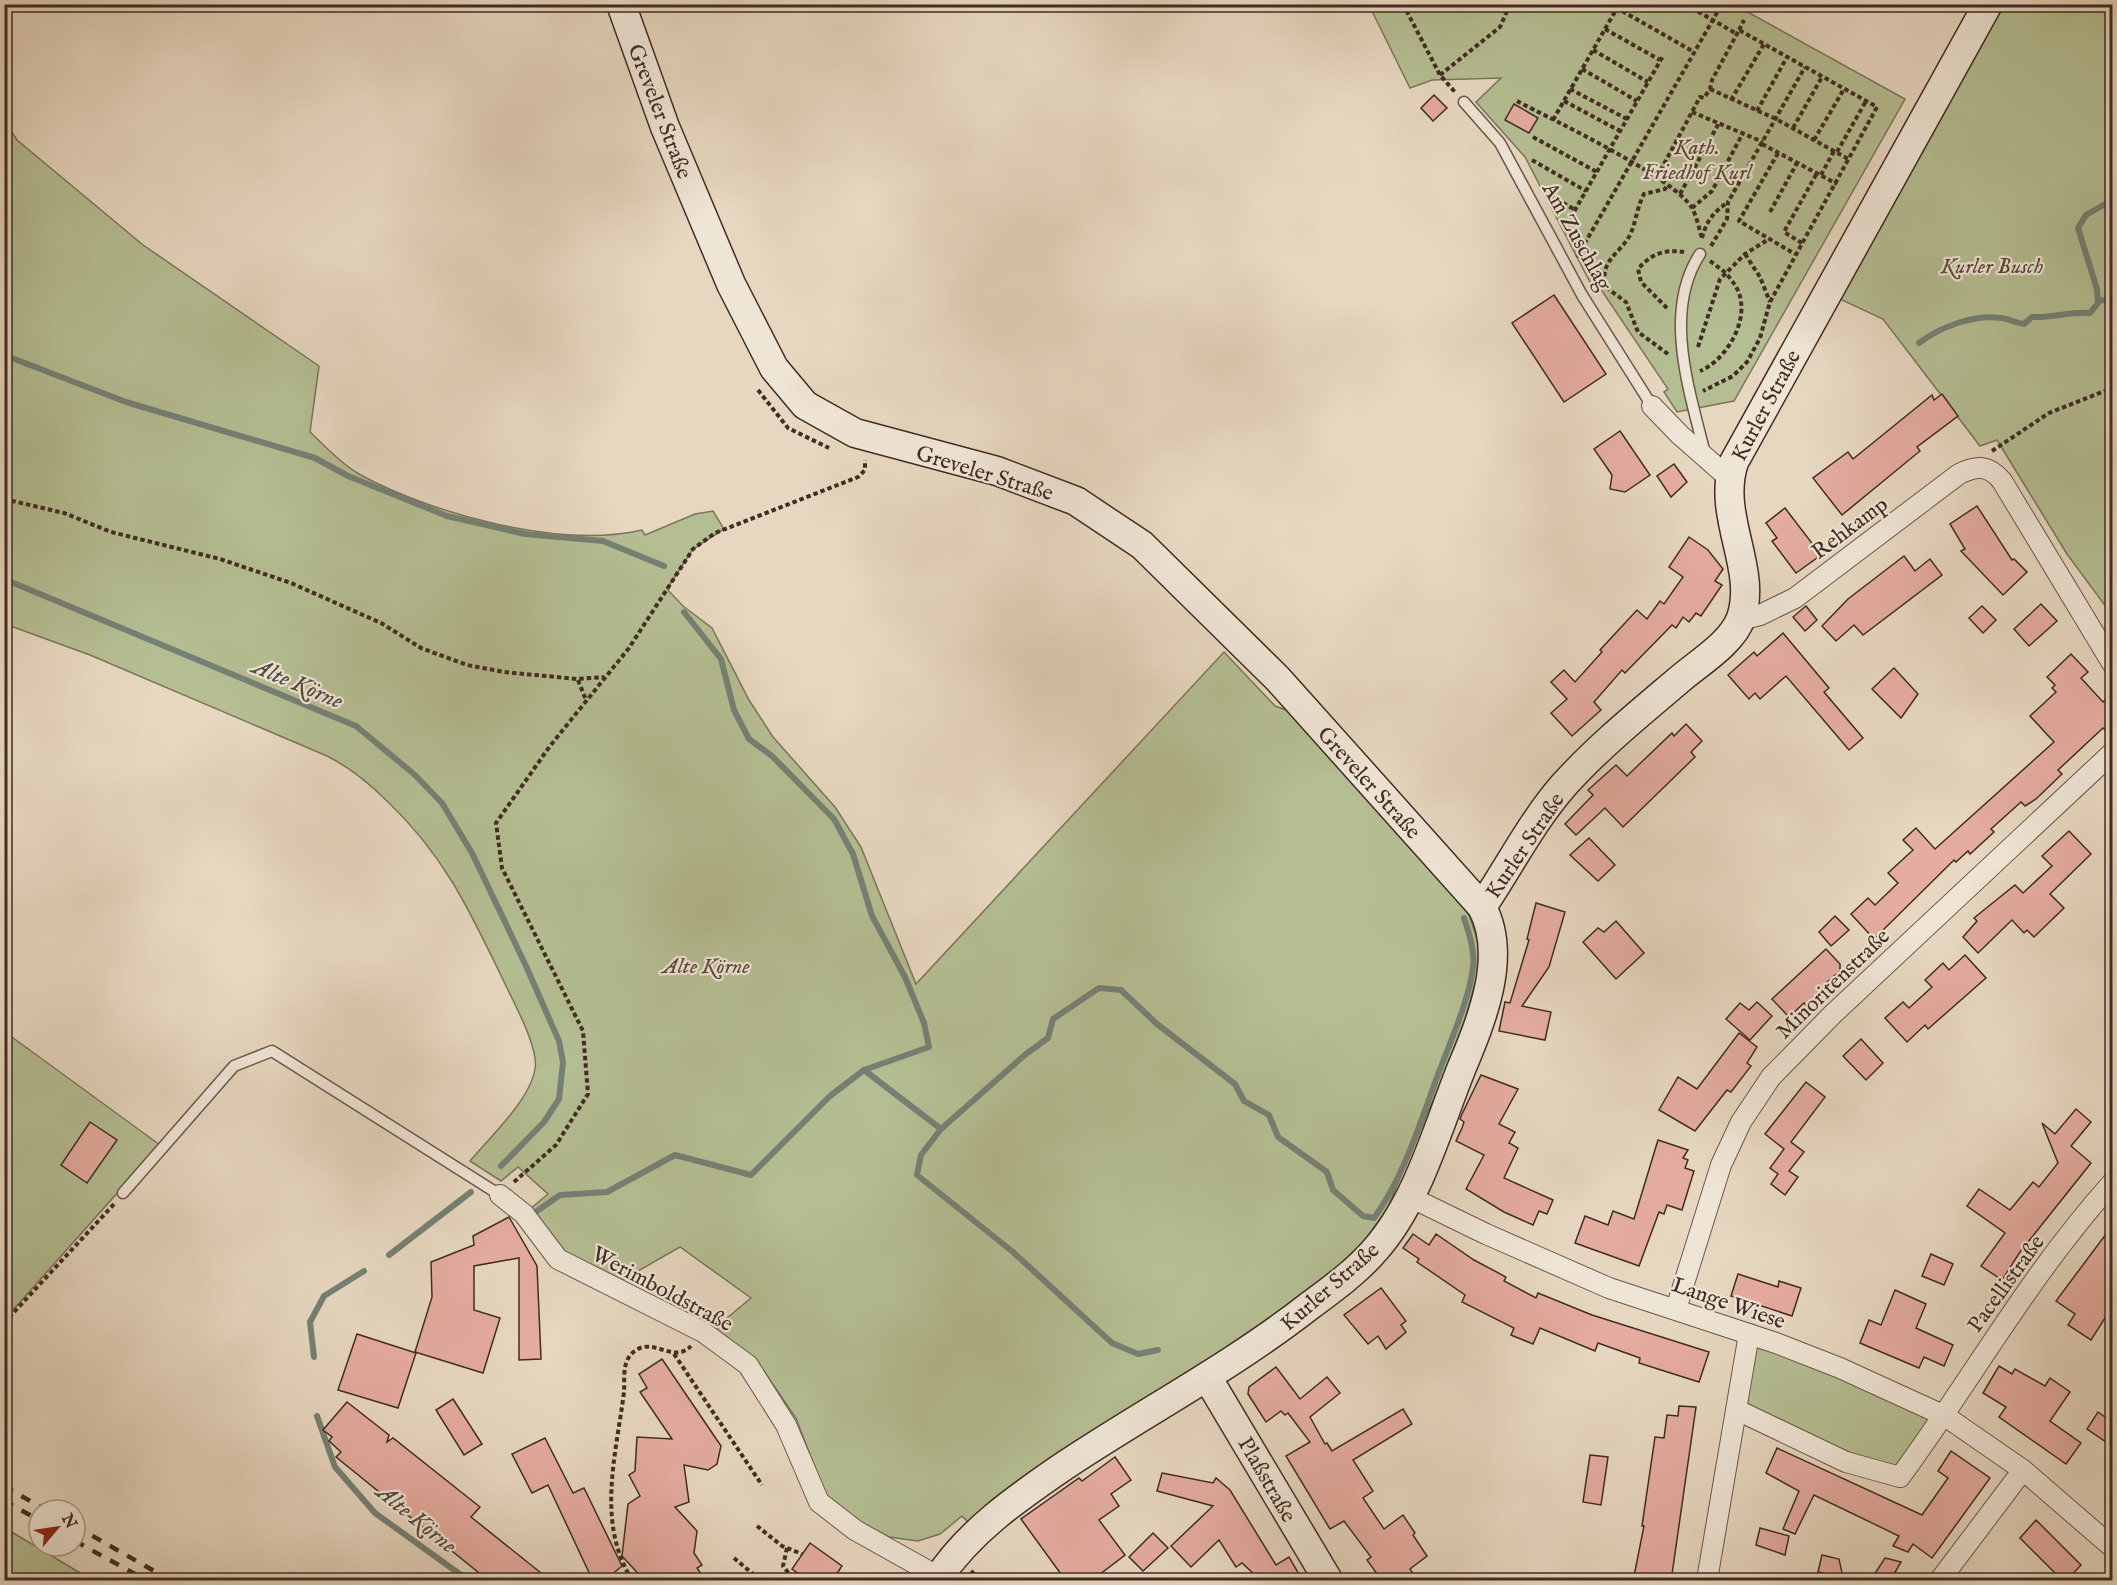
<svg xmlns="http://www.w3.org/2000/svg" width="2117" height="1585" font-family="'IM FELL English',serif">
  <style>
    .green { fill: #b5be93; stroke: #7b755b; stroke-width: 1.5 }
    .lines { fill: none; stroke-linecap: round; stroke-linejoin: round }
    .stream { stroke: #758175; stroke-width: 6 }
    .building { fill: #e5aca0; stroke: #412c23; stroke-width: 1.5 }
    .lane-casing { stroke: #6a574a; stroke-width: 13 }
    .street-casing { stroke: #6a574a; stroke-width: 22 }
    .secondary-casing { stroke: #412c23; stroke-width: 31 }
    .path { stroke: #412c23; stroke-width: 4; stroke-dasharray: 4.5 3; stroke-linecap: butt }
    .lane { stroke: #efe5d6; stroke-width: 10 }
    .street { stroke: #efe5d6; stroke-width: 20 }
    .secondary { stroke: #efe5d6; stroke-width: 28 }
    .rail { stroke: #412c23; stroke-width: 4.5; stroke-dasharray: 10 10; stroke-linecap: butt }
    .labels { text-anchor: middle; stroke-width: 4.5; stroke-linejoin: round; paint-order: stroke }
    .street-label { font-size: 22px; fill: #412c23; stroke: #efe5d6 }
    .park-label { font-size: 22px; font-style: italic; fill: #584939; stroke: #efe5d6 }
    .water-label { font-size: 24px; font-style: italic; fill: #52483e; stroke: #efe5d6 }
  </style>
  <rect width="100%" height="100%" fill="#e7d7c0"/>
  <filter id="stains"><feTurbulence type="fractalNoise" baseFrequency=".00333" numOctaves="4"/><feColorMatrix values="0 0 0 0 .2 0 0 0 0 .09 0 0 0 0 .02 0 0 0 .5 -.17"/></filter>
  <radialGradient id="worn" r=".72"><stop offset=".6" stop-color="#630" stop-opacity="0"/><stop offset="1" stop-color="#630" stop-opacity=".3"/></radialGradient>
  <g class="green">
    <path d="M1369 5H1735L1905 99 1734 401 1677 412 1664 392 1668 389 1598 285 1593 288 1525 157 1476 102 1501 78 1432 80 1410 88Z"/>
    <path d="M1998 5H2112V615L2067 554 1997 440 1980 446 1883 319 1829 294Z"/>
    <path d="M4 120 17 140 143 245 319 366 310 432C325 446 341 464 359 474 431 514 561 549 642 530L645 535 695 514 713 511 724 529 693 549 667 589 683 606 712 628 749 700 773 737 835 807 861 847 916 984 1224 652 1275 706 1289 711 1443 882 1469 915 1479 945 1477 975 1465 1019 1437 1091 1387 1209 1366 1239 1334 1271 1210 1362 1031 1471 968 1522 962 1516 940 1534 918 1541 889 1537 857 1521 825 1494 796 1418 757 1361 715 1328 751 1298 680 1247 612 1286 558 1259 524 1214 548 1194 518 1167 501 1181 470 1161C490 1137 530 1100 535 1069 539 1049 516 1007 507 988 472 916 447 858 388 802 369 783 351 768 327 756L90 655 5 624Z"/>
    <path d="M5 1032 160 1145 5 1319Z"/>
    <path d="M1749 1334 1944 1417 1900 1477 1737 1410Z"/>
    <path d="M5 1528 92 1580H5Z"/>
  </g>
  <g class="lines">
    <g class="stream">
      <path d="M2098 300 2112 301"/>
      <path d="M1919 343C1940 327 1974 314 2001 318 2009 319 2016 323 2024 324L2032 317C2055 318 2070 311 2090 313L2098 303 2097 289 2078 228 2086 215 2112 200"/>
      <path d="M4 355 126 402 315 458 348 476 447 516 525 534 603 541 664 566"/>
      <path d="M4 579 356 726 415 775 442 803 472 853 526 966 559 1041 563 1062 559 1099 544 1122 501 1166"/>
      <path d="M864 1070 941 1129"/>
      <path d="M537 1211 560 1195 607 1192 675 1155 751 1175 830 1096 864 1070 929 1047 924 1023 905 977 872 916 853 854 834 819 772 756 749 739 734 710 721 659 684 612"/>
      <path d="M389 1255 471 1192"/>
      <path d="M1158 1350 1138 1354 1112 1343 1013 1252 917 1175 921 1155 941 1129 1026 1054 1048 1038 1053 1019 1099 988 1121 990 1157 1024 1235 1084 1244 1101 1269 1115 1278 1137 1327 1172 1333 1190 1363 1216 1374 1218C1405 1175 1420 1122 1439 1072 1450 1043 1470 997 1473 967 1475 951 1469 933 1464 918"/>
      <path d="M314 1357 310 1322 324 1296 364 1271"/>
      <path d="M317 1416 335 1467 375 1513 468 1580"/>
    </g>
  </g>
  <g class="building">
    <path d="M1434 95 1447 108 1433 121 1421 108Z"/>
    <path d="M1514 104 1538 118 1529 133 1505 120Z"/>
    <path d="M1554 295 1606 374 1564 402 1512 323Z"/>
    <path d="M1942 394 1958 416 1917 447 1920 451 1842 515 1813 478 1848 452 1853 459 1932 395 1934 400Z"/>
    <path d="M1620 431 1650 475 1625 492 1610 489 1612 475 1594 449Z"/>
    <path d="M1674 464 1687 482 1671 497 1657 476Z"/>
    <path d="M1977 506 2012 560 2014 559 2027 572 2003 595 1961 551 1965 549 1950 524Z"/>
    <path d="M1785 508 1821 555 1796 573 1772 541 1777 538 1766 523Z"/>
    <path d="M1689 537 1708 550 1723 569 1715 581 1722 585 1701 616 1696 613 1689 622 1683 617 1676 628 1672 625 1625 673 1622 670 1594 702 1601 710 1572 736 1551 713 1567 699 1551 682 1564 670 1575 682 1602 652 1600 650 1637 610 1647 619 1660 601 1664 604 1683 577 1669 567Z"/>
    <path d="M1904 556 1915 571 1930 559 1942 575 1863 635 1854 625 1836 641 1822 626 1848 599Z"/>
    <path d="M2041 604 2057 621 2029 646 2014 629Z"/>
    <path d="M1806 606 1817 620 1805 631 1793 617Z"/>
    <path d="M1982 606 1996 620 1983 633 1969 618Z"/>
    <path d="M1783 633 1829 688 1824 692 1863 738 1849 750 1786 676 1760 699 1755 693 1749 699 1728 675 1754 652 1757 656Z"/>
    <path d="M2071 654 2088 672 2081 678 2103 702 2112 693V737L2103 728 2058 770 2062 774 2036 799 2025 806 2021 802 1991 829 1994 832 1970 854 1968 851 1956 862 1954 860 1874 939 1851 914 1868 898 1875 905 1898 883 1888 873 1913 850 1903 840 1916 828 1935 849 2054 742 2030 716 2056 692 2052 688 2055 685 2047 677Z"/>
    <path d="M1894 668 1918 694 1901 718 1872 689Z"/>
    <path d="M1686 724 1702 741 1691 752 1695 757 1623 827 1605 808 1576 835 1565 824 1593 795 1588 790 1616 765 1627 776 1672 733 1674 736Z"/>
    <path d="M2069 831 2091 854 2050 894 2064 908 2034 937 2027 930 2024 933 2012 920 1978 953 1963 937 1977 921 1974 918 2015 885 2023 893 2052 866 2042 856Z"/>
    <path d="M1589 838 1615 865 1598 881 1570 855Z"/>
    <path d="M1536 903 1565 912 1549 967 1522 1006 1551 1012 1545 1040 1499 1031 1505 1002 1510 1003 1529 940 1527 939Z"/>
    <path d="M1835 916 1849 930 1831 946 1819 932Z"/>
    <path d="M1616 921 1644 953 1616 979 1583 942 1598 928 1604 932Z"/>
    <path d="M1826 949 1840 964V971L1827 982 1830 985 1807 1006 1804 1003 1789 1017 1772 999Z"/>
    <path d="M1965 955 1986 978 1928 1029 1925 1025 1907 1042 1885 1018 1903 1002 1909 1008 1932 987 1925 980 1943 963 1949 970Z"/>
    <path d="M1757 1002 1772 1016 1750 1040 1726 1019 1740 1003 1749 1010Z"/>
    <path d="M1739 1033 1757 1047 1747 1063 1751 1066 1731 1092 1727 1090 1695 1131 1659 1110 1678 1077 1697 1089Z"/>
    <path d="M1861 1039 1883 1063 1866 1080 1843 1056Z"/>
    <path d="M1481 1075 1518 1089 1499 1124 1515 1132 1509 1143 1518 1148 1504 1178 1553 1200 1547 1214 1539 1211 1533 1225 1504 1212 1466 1189 1484 1155 1456 1141 1462 1128 1464 1122 1460 1119 1462 1114Z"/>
    <path d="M1806 1082 1825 1097 1791 1142 1804 1152 1789 1171 1798 1177 1785 1195 1771 1184 1778 1174 1770 1168 1784 1149 1765 1134Z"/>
    <path d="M2076 1109 2091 1122 2071 1146 2091 1163 2020 1252 2002 1280 1981 1266 2005 1233 1967 1206 1979 1189 2010 1210 2033 1182 2039 1187 2058 1163 2042 1123 2055 1134Z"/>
    <path d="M90 1122 117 1140 87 1183 61 1165Z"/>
    <path d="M1658 1140 1688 1150 1683 1158 1688 1160 1685 1168 1694 1171 1682 1210 1667 1205 1664 1214 1659 1212 1639 1266 1575 1243 1585 1216 1608 1225 1613 1211 1634 1219Z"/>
    <path d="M509 1217 537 1266 541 1359 519 1360V1258L474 1266V1310L500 1318 483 1373 415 1352 432 1297 431 1262 474 1245 473 1236Z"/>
    <path d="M2112 1226V1307L2091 1340 2068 1325 2075 1314 2056 1301Z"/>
    <path d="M1413 1234 1429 1245 1436 1234 1474 1260 1506 1277 1504 1281 1536 1298 1538 1293 1592 1315 1709 1352 1699 1382 1639 1363 1640 1358 1598 1343 1595 1351 1540 1328 1533 1344 1511 1335 1514 1328 1462 1302 1465 1295 1417 1262 1419 1259 1403 1248Z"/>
    <path d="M1931 1254 1953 1264 1944 1285 1922 1276Z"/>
    <path d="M1738 1274 1778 1287 1779 1281 1801 1288 1792 1316 1731 1296Z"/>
    <path d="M1381 1288 1406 1321 1401 1325 1406 1332 1386 1349 1378 1336 1368 1344 1344 1315Z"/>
    <path d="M1895 1290 1926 1304 1916 1328 1953 1345 1944 1366 1924 1357 1919 1368 1860 1343 1869 1320 1881 1325Z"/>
    <path d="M357 1334 416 1353 398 1408 338 1390Z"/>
    <path d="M662 1359 721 1446 717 1464 708 1470 684 1465 689 1502 675 1507 697 1531 694 1553 702 1565 697 1568 706 1581H645L622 1556 628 1504 640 1496 629 1475 635 1471 637 1437 672 1439 640 1392 647 1388 639 1374Z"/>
    <path d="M1999 1366 2012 1374 2015 1369 2045 1386 2050 1378 2070 1392 2050 1421 2081 1443 2066 1464 1999 1417 2006 1407 1983 1393Z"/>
    <path d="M1276 1367 1300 1399 1327 1377 1340 1393 1310 1417 1325 1444 1327 1443 1332 1451 1403 1409 1412 1424 1353 1460 1373 1491 1363 1498 1384 1529 1403 1515 1415 1533 1413 1535 1427 1556 1410 1569 1418 1581H1382L1367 1560 1371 1557 1344 1521 1330 1529 1286 1456 1310 1442 1288 1413 1285 1415 1281 1411 1266 1422 1248 1394 1249 1387Z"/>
    <path d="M453 1399 482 1444 464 1455 436 1410Z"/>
    <path d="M347 1402 389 1435 387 1442 393 1438 480 1507 471 1517 551 1581H489L336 1457 341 1452 329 1441 332 1437 323 1430Z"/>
    <path d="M1679 1406 1696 1407 1671 1581H1633L1644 1526H1642L1655 1437 1664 1438 1667 1415 1678 1416Z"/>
    <path d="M2098 1412 2112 1422V1446L2087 1429Z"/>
    <path d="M545 1438 573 1493 584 1488 622 1566 604 1581H593L548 1485 532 1493 512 1454Z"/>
    <path d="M1777 1448 1922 1515 1948 1478 1938 1471 1951 1451 1990 1478 1932 1558 1913 1544 1908 1552 1893 1546 1899 1536 1814 1495 1795 1534 1783 1529 1799 1491 1766 1473Z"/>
    <path d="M1590 1455 1608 1457 1601 1505 1583 1502Z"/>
    <path d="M1115 1457 1131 1480 1111 1494 1119 1506 1099 1520 1125 1555 1091 1581H1066L1021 1519 1079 1478 1082 1481Z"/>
    <path d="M1162 1473 1213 1483 1216 1478 1230 1490 1276 1565 1289 1557 1303 1581H1252L1257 1577 1242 1563 1236 1567 1219 1540 1191 1567 1171 1546 1213 1506 1157 1491Z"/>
    <path d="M2036 1520 2081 1565 2066 1581H2063L2020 1538Z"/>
    <path d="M1760 1528 1789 1536 1785 1555 1756 1545Z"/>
    <path d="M1153 1533 1168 1548 1143 1571 1129 1557Z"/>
    <path d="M810 1543 842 1566 832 1581H809L792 1569Z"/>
    <path d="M1822 1555 1839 1559 1843 1577 1818 1572Z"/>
    <path d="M1885 1558 1901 1562 1890 1581H1870Z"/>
  </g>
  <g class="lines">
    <defs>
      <g id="lane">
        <path d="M1464 102 1500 143 1582 295 1652 406"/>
        <path d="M1700 254C1662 312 1690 392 1705 454"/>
        <path d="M123 1193 234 1066 272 1051 500 1195"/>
      </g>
      <g id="street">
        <path d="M1652 406 1680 435 1729 478"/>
        <path d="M1740 620 1760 615 1795 598 1959 474C1977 465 1989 465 2002 481L2112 663"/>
        <path d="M500 1195 524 1214 558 1259 703 1332 748 1365 786 1425 819 1502 855 1530 939 1577"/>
        <path d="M1410 1197 1486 1234 1609 1288 1776 1343 1840 1368 1945 1416 2023 1470 2112 1547"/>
        <path d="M1676 1309 1721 1165 1741 1122 1771 1077 1833 1014 2112 753"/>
        <path d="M1737 1410 1846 1462 1900 1477C1972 1379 2031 1273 2112 1183"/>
        <path d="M1707 1580 1749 1334"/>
        <path d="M1940 1580 2023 1470"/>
      </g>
      <g id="secondary">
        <path d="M621 4 665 127 731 284 774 368 805 405 855 433 997 471 1076 501 1142 545 1278 679 1482 907C1508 956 1482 1019 1462 1067 1438 1126 1418 1202 1375 1250 1356 1272 1331 1290 1308 1307 1231 1367 1145 1412 1064 1466 1017 1498 968 1532 937 1580"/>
        <path d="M1482 907C1509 867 1531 823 1563 786 1598 747 1640 713 1680 679 1700 662 1732 643 1741 618 1758 568 1716 516 1734 462L1988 4"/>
        <path d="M1207 1377 1328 1580"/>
      </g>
    </defs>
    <use href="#lane" class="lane-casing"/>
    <use href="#street" class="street-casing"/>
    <use href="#secondary" class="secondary-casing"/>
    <g class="path">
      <path d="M1403 4 1440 75 1455 92"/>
      <path d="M1685 4 1737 34"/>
      <path d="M1605 29 1660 60"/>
      <path d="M1739 30 1744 20"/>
      <path d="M1593 50 1648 82"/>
      <path d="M1582 69 1637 101"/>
      <path d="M1440 75 1500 27 1510 4"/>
      <path d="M1570 89 1627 119"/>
      <path d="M1710 89 1776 119 1850 160"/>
      <path d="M1731 100 1764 44"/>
      <path d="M1517 101C1553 120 1675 178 1692 208 1697 217 1699 229 1702 238"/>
      <path d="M1564 101 1620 131"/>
      <path d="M1757 111 1787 57"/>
      <path d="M1692 112 1763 142"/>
      <path d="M1553 120 1617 8 1694 52"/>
      <path d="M1793 128 1822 77"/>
      <path d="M1533 137 1597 172"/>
      <path d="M1814 140 1844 89"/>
      <path d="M1762 144 1837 184"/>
      <path d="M1837 152 1866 101"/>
      <path d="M1778 153 1739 221 1795 254"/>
      <path d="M1532 160 1586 191"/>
      <path d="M1821 175 1834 151"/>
      <path d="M1657 177 1700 97 1704 98 1710 89 1712 80 1739 30 1877 107 1770 302 1760 338 1747 362 1733 376 1703 391"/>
      <path d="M1680 194 1719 123"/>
      <path d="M1550 195 1575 210"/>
      <path d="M1692 208 1712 191 1743 133"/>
      <path d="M1770 212 1797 163"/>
      <path d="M1567 224 1663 56"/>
      <path d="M1702 238C1707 220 1713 213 1728 202"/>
      <path d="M1802 243 1784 232 1817 173"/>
      <path d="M1711 246 1727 219 1728 202 1805 67"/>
      <path d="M1745 254 1760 277 1770 302"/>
      <path d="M1577 257 1722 4"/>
      <path d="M1710 261 1726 273 1745 254 1769 239"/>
      <path d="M1667 308 1641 282 1638 269C1651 254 1664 249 1684 252"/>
      <path d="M1698 347 1720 279 1726 273C1733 282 1740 290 1741 302 1745 328 1723 362 1700 371"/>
      <path d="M1668 354 1638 332 1626 302 1607 288C1597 262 1620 254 1630 235 1636 222 1637 207 1644 194L1665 189 1668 185"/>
      <path d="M758 390 788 428 829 448"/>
      <path d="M1992 451 2049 413 2112 388"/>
      <path d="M4 499 64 513 111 532 220 559 291 583 381 623 421 648 467 665 504 672 577 679 604 677"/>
      <path d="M578 680 586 700"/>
      <path d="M514 1182 556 1145 588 1094 583 1031 502 868 496 823 550 746 629 648 693 549 715 533 858 477 865 470V460"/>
      <path d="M4 1323 115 1203"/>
      <path d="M674 1354 762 1485"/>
      <path d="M757 1526 782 1546 802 1554"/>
      <path d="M787 1548 783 1566 794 1580"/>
      <path d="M734 1558 760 1580"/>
      <path d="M971 1571 980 1580"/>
      <path d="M4 1575 13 1580"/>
      <path d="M632 1580C596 1522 616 1456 624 1392 625 1378 621 1360 636 1350 655 1338 674 1364 691 1346"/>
    </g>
    <use href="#lane" class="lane"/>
    <use href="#street" class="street"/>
    <use href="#secondary" class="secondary"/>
    <g class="rail">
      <path d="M4 1486 46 1510"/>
      <path d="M4 1501 39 1520"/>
      <path d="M75 1526 170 1580"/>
      <path d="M75 1541 146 1580"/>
    </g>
  </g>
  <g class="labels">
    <g class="street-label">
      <text transform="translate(661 111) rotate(69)" y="8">Greveler Straße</text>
      <text transform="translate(1578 236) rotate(61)" y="8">Am Zuschlag</text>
      <text transform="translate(1765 405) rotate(-62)" y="8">Kurler Straße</text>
      <text transform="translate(985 472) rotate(17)" y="8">Greveler Straße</text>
      <text transform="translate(1849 527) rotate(-37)" y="8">Rehkamp</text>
      <text transform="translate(1370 782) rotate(48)" y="8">Greveler Straße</text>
      <text transform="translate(1524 845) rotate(-56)" y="8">Kurler Straße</text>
      <text transform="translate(1832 983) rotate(-44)" y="8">Minoritenstraße</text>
      <text transform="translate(2005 1283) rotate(-54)" y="8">Pacellistraße</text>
      <text transform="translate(1329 1286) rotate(-41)" y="8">Kurler Straße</text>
      <text transform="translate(663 1288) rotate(28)" y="8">Werimboldstraße</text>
      <text transform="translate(1729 1302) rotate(19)" y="8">Lange Wiese</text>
      <text transform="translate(1268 1479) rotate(60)" y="8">Plaßstraße</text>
    </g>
    <g class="park-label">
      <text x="1697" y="154">Kath.<tspan x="1697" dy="25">Friedhof Kurl</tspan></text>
      <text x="1992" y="273">Kurler Busch</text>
      <text x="706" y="973">Alte Körne</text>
    </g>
    <g class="water-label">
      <text transform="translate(298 683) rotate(23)" y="8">Alte Körne</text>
      <text transform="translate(417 1518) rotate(39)" y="8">Alte Körne</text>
    </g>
  </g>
  <rect width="2117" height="1585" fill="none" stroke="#e7d7c0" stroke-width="24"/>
  <rect x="6" y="6" width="2105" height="1573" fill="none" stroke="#412c23" stroke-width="3"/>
  <rect x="12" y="12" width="2093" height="1561" fill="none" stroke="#412c23" stroke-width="1.5"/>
  <g transform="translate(57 1528) rotate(61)"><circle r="28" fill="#efe5d6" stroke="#a99b8e" stroke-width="1.5"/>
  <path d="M0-4.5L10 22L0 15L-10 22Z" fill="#8f2418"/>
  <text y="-9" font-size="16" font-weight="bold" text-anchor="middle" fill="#412c23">N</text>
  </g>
  <rect width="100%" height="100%" filter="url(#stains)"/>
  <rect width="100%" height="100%" fill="url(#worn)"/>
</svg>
